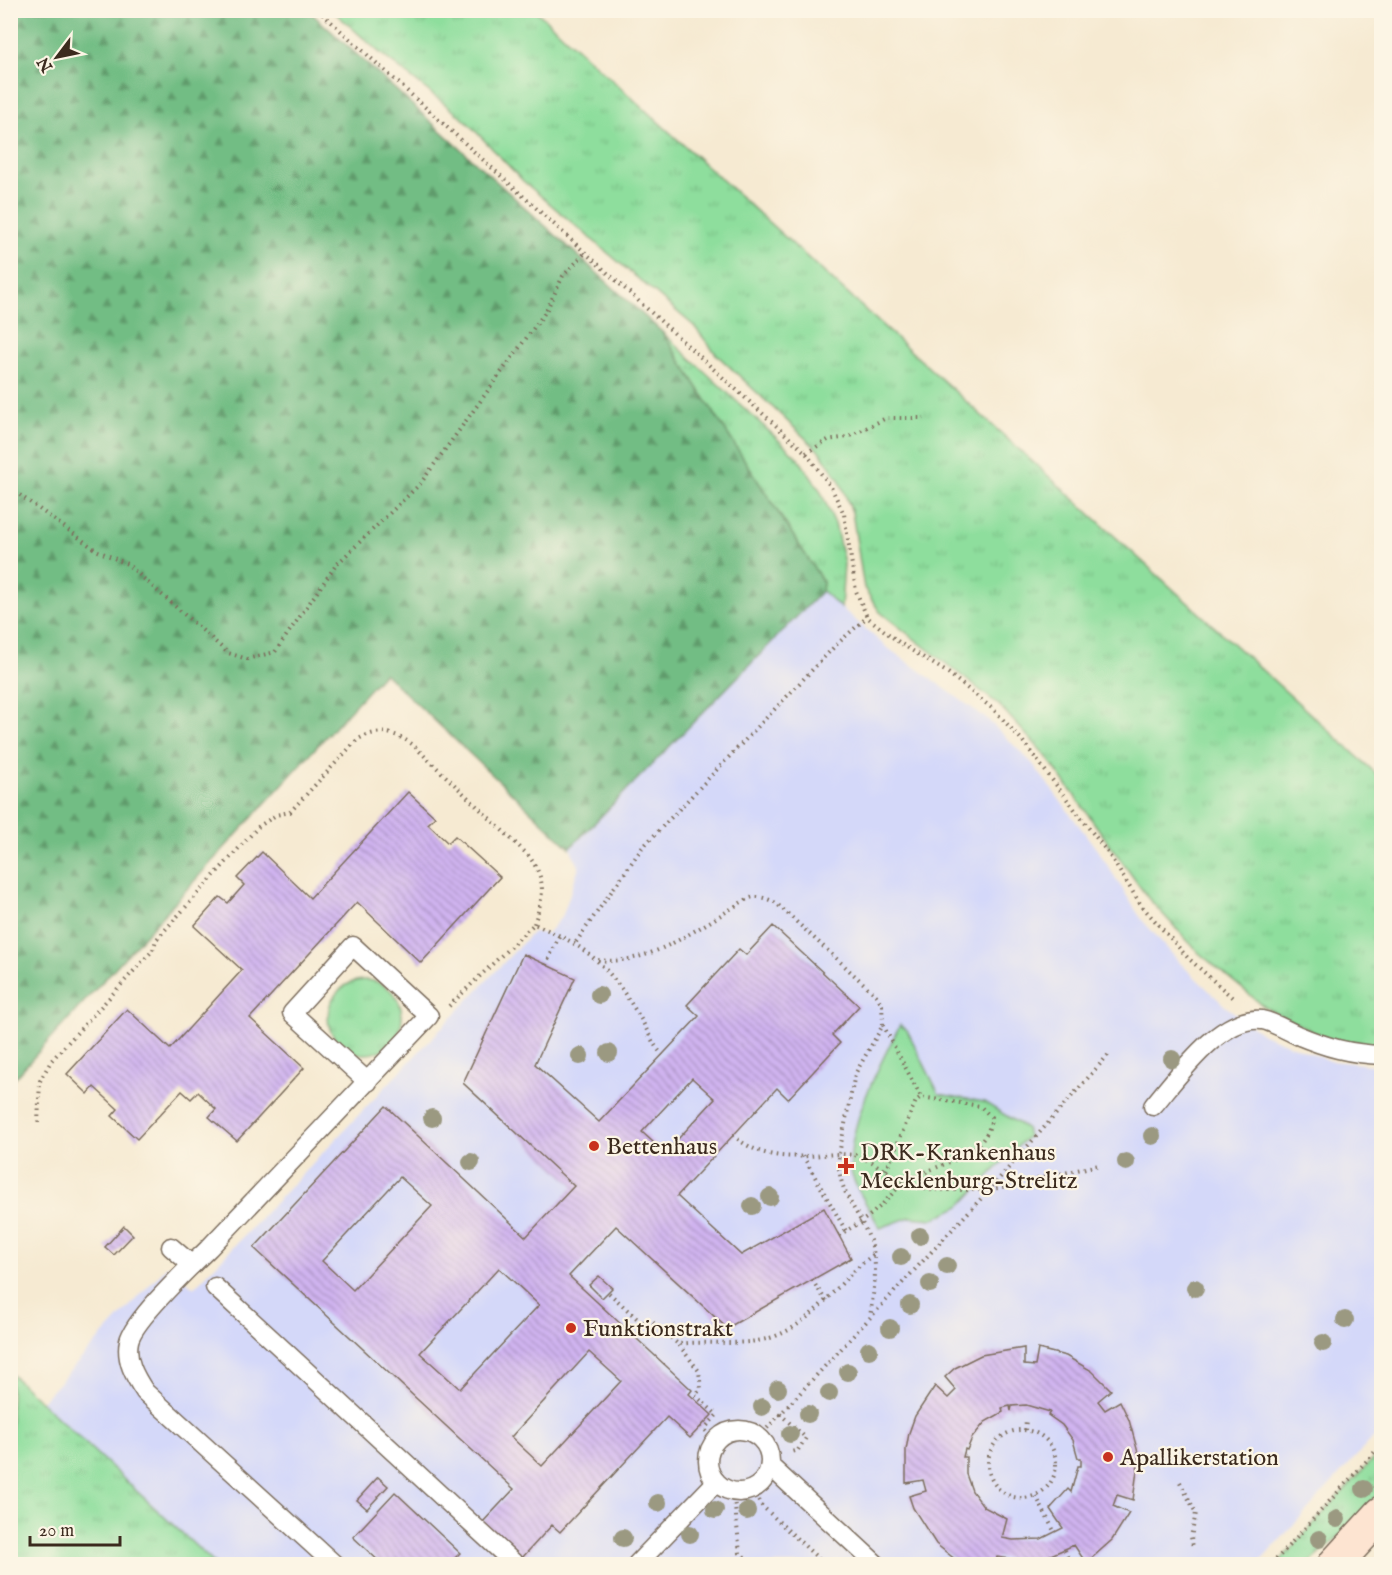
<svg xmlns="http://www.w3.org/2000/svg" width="1392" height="1575" viewBox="0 0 1392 1575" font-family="'IM FELL English',serif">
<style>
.built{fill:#d4d8f9}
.grass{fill:url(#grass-tufts);stroke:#64845e;stroke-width:1.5}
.forest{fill:url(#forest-firs);stroke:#567451;stroke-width:1.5}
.green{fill:#8ede9d;stroke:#64845e;stroke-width:1.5}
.building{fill:url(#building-back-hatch);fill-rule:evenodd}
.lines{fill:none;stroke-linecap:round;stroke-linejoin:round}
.service-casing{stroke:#7c6d5d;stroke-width:21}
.secondary-casing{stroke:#7c6d5d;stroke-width:36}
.path{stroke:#7c6d5d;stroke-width:4;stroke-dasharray:1.5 4.5;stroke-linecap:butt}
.service{stroke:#fff;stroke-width:18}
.secondary{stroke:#fde4d1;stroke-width:33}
.tree{fill:#9b9981}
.poi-dot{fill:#c8321e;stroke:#fcf5e5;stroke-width:2}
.labels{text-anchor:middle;stroke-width:4.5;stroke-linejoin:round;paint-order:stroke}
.poi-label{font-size:24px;fill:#3b2a1e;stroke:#fcf5e5;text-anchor:start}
</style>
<defs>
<pattern id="grass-tufts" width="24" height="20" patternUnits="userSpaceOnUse" patternTransform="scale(1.5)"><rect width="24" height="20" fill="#8ede9d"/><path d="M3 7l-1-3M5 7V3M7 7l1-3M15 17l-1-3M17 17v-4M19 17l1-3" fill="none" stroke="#7bbf87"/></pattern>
<pattern id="forest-firs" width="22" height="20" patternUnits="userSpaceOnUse" patternTransform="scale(1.5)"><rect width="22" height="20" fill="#72bd84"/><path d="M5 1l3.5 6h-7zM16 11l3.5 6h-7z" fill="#5f9a6b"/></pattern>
<pattern id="building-back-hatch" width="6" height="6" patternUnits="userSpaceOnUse" patternTransform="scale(1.5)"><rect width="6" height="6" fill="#d0b4f0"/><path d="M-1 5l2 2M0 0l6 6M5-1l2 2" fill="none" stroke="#aa93c2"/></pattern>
</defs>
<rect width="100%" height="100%" fill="#fcf5e5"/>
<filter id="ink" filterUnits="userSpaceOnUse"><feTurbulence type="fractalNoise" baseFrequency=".0167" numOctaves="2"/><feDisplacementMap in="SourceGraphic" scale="12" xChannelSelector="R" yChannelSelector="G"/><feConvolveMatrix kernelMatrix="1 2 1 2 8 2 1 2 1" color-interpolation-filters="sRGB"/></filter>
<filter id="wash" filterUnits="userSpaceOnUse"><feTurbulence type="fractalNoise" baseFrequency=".008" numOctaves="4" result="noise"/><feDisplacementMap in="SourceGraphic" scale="24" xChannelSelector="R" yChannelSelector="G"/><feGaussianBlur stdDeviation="1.35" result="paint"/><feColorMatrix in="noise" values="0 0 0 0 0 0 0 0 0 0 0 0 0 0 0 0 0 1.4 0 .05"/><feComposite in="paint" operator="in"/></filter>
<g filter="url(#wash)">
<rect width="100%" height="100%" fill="#f6ead2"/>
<polygon class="built" points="822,591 885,646 986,718 1032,763 1101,855 1142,920 1181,964 1225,1006 1263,1034 1330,1061 1381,1066 1381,1429 1258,1564 215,1564 41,1402 168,1265 194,1288 533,932 547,934 563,915 579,866 570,848"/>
<g class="grass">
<polygon points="333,11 536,11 1381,778 1381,1047 1335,1043 1266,1008 1199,953 1148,898 1046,756 999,705 880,612 864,588 852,512 839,479 820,452 716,354 694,326 523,181 465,120 380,53"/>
<polygon points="662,332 798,458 820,490 835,524 844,563 841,608 822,591 823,582"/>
<circle cx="365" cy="1017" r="37"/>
<polygon points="11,1374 215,1564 11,1564"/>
<polygon points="1381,1450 1381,1491 1351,1526 1309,1564 1277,1564"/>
</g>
<polygon class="forest" points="11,10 309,11 662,332 823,582 822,591 570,848 384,673 11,1082"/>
<path class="green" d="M900 1025 907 1030 939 1094 984 1102 1026 1128 1028 1136 960 1206 933 1219 910 1217 880 1228C873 1214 852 1184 851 1170 847 1125 880 1064 900 1025Z"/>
<g id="blocks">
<g class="building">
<polygon points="408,792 435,817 428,824 448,843 455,836 500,877 421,963 357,902 250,1018 304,1068 237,1141 209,1117 216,1109 198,1092 191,1099 182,1091 137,1139 112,1116 118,1109 94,1087 88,1094 67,1074 127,1009 170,1049 242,970 194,926 220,897 228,903 244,885 237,878 262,852 310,898"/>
<path d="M773 926 859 1006 832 1035 840 1043 788 1099 777 1088 677 1196 741 1255 824 1208 851 1258 727 1328 616 1226 569 1276 692 1390 689 1394 712 1415 690 1438 667 1417 560 1532 552 1525 521 1559 482 1523 514 1489 254 1248 386 1106 526 1237 574 1186 463 1083 523 954 575 978 535 1064 599 1122 699 1016 687 1005 739 949 746 955ZM692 1078 715 1099 665 1153 642 1132ZM400 1177 432 1206 353 1290 322 1261ZM499 1268 539 1305 460 1389 420 1353ZM589 1352 621 1381 542 1466 511 1437Z"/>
<polygon points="124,1226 133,1235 114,1255 105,1247"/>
<polygon points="599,1276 612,1288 602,1298 589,1285"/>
<path d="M1024 1348V1365L1035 1366 1038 1349 1066 1356 1092 1371 1111 1390 1098 1401 1105 1410 1120 1401 1129 1420 1139 1456 1133 1500 1117 1495 1113 1506 1129 1513 1112 1540 1086 1563 1074 1545 1044 1558 1019 1560 997 1557 995 1564H961L936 1544 913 1508 909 1496 926 1491 923 1480 906 1483V1450L909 1433 915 1416 935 1386 948 1398 956 1390 945 1377 955 1368 981 1355ZM1026 1405 1050 1412 1048 1415 1062 1425 1073 1440 1078 1458H1081V1466H1078L1071 1492 1068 1489 1050 1509 1063 1528 1041 1539 1013 1540 1002 1538 1007 1519 984 1507 972 1491 966 1474V1457H963L965 1449 967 1450 972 1438 985 1422 1003 1412 1002 1408 1010 1406 1011 1411 1012 1406Z"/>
<polygon points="378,1477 388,1486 367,1509 357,1500"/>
<polygon points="395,1492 460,1553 449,1564 382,1564 353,1537"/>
</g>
</g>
</g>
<g filter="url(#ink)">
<use href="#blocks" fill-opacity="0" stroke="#7c6d5d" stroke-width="1.5"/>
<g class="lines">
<defs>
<g id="service">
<path d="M1153 1106C1177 1078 1220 1015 1262 1020 1273 1022 1286 1030 1297 1035 1326 1047 1350 1054 1382 1055"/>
<polyline points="171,1247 192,1265"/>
<polyline points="215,1287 515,1564"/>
<circle cx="739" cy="1461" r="31"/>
<polyline points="770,1466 876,1564"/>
<path d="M334 1564 145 1392C135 1377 125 1360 129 1341 134 1319 191 1266 209 1248 282 1171 356 1094 429 1016L353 946 292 1013 368 1082"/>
<polyline points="637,1564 716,1482"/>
</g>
<polyline id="secondary" points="1335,1564 1382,1513"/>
</defs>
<use href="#service" class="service-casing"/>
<use href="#secondary" class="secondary-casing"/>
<g class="path">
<polyline points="318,10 806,453 831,487 844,514 856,591 867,617 900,643 948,673 993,709 1021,739 1108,853 1141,905 1188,958 1235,1000"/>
<polyline points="806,453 828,440 848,437 886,418 924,418"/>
<polyline points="10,488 96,550 127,564 228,653 247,659 275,652 336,565 420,484 546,311 563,276 585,253"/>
<polyline points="576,942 642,848 835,646 867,617"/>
<path d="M598 960C643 966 684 937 721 915 730 910 740 902 750 898 759 895 768 899 776 903L876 995 882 1005 883 1025 855 1074 839 1154 855 1155 872 1162 904 1183 928 1190H989L1099 1165"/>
<polyline points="546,965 560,934"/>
<path d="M449 1006 534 924C589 947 608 965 639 1016 647 1028 652 1045 663 1055"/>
<polyline points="883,1025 921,1097"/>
<path d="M38 1123 40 1081 51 1061 153 950 156 940 258 827 276 815 290 812 357 740C377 728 393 731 412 744L528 855C547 880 544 895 534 924"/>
<path d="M733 1135C766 1164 798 1156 839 1154 836 1193 859 1209 871 1243 879 1267 873 1293 870 1317"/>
<polyline points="803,1156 846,1231"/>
<path d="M839 1235C852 1227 866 1220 877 1209 886 1202 894 1190 904 1183 931 1165 990 1157 991 1117L980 1106 921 1097 916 1101 886 1170"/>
<polyline points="812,1280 826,1301"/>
<path d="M609 1293 643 1324 648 1318 678 1344C709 1340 739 1347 770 1338 815 1324 837 1281 873 1255"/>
<polyline points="679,1345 699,1371 701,1389 695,1395 717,1415 704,1429"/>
<polyline points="780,1414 806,1438 798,1450 791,1452"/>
<polyline points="701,1426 715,1440"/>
<circle cx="1022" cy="1464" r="34"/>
<polyline points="1025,1430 1026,1420"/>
<polyline points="759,1437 989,1190 1109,1054"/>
<polyline points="1180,1482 1196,1513 1191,1537 1193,1547"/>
<polyline points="753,1489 761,1505 824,1564"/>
<polyline points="1036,1496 1055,1533"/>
<polyline points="734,1498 740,1553 753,1564"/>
<polyline points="1065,1550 1071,1564"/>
<polyline points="1272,1564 1382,1444"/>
</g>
<use href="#service" class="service"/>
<use href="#secondary" class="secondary"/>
</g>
<g class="tree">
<circle cx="599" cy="995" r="9"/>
<circle cx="609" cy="1053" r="9"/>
<circle cx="580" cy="1056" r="9"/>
<circle cx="1172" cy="1059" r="9"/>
<circle cx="432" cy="1118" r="9"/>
<circle cx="1152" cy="1136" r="9"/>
<circle cx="471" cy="1162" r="9"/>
<circle cx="1126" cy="1162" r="9"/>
<circle cx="770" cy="1197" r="9"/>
<circle cx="752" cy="1206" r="9"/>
<circle cx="920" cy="1236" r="9"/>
<circle cx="901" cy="1257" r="9"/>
<circle cx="947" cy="1266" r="9"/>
<circle cx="930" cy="1284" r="9"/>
<circle cx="1195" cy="1288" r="9"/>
<circle cx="910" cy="1305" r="9"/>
<circle cx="1345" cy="1320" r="9"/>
<circle cx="890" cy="1328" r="9"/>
<circle cx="1323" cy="1343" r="9"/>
<circle cx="869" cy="1350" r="9"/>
<circle cx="848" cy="1372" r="9"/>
<circle cx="778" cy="1389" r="9"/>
<circle cx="829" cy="1393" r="9"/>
<circle cx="762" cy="1407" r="9"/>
<circle cx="808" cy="1414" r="9"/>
<circle cx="790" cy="1434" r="9"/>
<circle cx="1364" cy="1489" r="9"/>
<circle cx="658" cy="1503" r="9"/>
<circle cx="715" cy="1510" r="9"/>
<circle cx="747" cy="1511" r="9"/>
<circle cx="1337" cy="1519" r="9"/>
<circle cx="690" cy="1534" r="9"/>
<circle cx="623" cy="1538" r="9"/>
<circle cx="1319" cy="1539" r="9"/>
</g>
</g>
<g class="poi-dot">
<circle cx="594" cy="1146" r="6"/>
<path d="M843 1157h6v6h6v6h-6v6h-6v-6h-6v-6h6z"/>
<circle cx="571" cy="1328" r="6"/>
<circle cx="1108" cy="1457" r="6"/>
</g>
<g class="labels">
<g class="poi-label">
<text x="606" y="1154">Bettenhaus</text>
<text x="860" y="1160">DRK-Krankenhaus<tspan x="860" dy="28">Mecklenburg-Strelitz</tspan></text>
<text x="583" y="1336">Funktionstrakt</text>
<text x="1120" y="1465">Apallikerstation</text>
</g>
</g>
<rect width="1392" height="1575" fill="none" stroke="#fcf5e5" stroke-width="36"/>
<g transform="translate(57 57) rotate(238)" stroke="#fcf5e5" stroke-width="4.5" paint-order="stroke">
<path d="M0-4.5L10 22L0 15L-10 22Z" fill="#3b2a1e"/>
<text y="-9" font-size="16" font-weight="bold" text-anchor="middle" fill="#3b2a1e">N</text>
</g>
<path d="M30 1536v9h90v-9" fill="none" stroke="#3b2a1e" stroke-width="3"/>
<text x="39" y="1536" font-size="18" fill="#3b2a1e" stroke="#fcf5e5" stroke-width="4.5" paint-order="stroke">20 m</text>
</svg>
